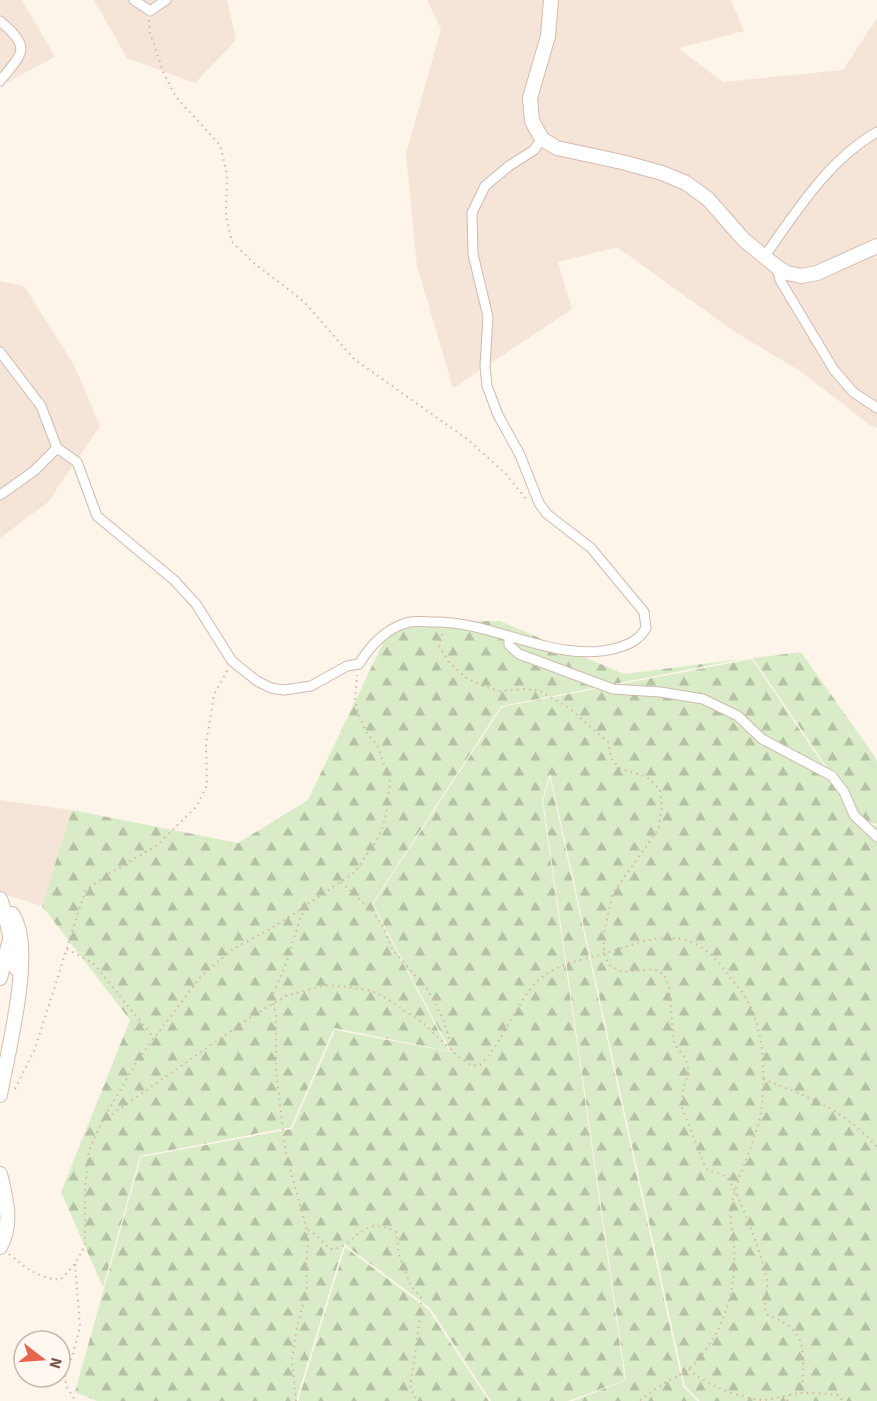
<svg xmlns="http://www.w3.org/2000/svg" width="877" height="1401" viewBox="0 0 877 1401" font-family="'Source Sans 3',sans-serif">
<style>
.residential{fill:#f5e5d8}
.forest{fill:url(#forest-firs)}
.lines{fill:none;stroke-linecap:round;stroke-linejoin:round}
.street-casing{stroke:#d0baae;stroke-width:11}
.secondary-casing{stroke:#d6bcae;stroke-width:16}
.path{stroke:#d9b3a3;stroke-width:2;stroke-dasharray:1.5 4.5;stroke-linecap:butt}
.street{stroke:#fff;stroke-width:9}
.secondary{stroke:#fff;stroke-width:14}
</style>
<defs>
<pattern id="forest-firs" width="22" height="20" patternUnits="userSpaceOnUse" patternTransform="scale(1.5)"><rect width="22" height="20" fill="#d9ecc7"/><path d="M5 1l3.5 6h-7zM16 11l3.5 6h-7z" fill="#b5c2a4"/></pattern>
</defs>
<rect width="100%" height="100%" fill="#fdf4ea"/>
<g class="residential">
<polygon points="0,0 22,0 55,57 0,86"/>
<polygon points="94,0 227,0 236,40 195,83 127,58"/>
<polygon points="427,0 731,0 744,31 678,48 723,82 843,70 877,18 877,428 870,425 800,371 735,332 617,247 558,262 572,309 453,388 417,266 406,154 441,29"/>
<polygon points="0,281 24,286 74,365 100,426 48,502 0,538"/>
<polygon points="0,800 72,810 42,906 0,893"/>
</g>
<g class="forest">
<polygon points="500,621 624,674 742,659 501,706 372,904 449,1051 334,1028 291,1127 140,1156 103,1287 61,1192 130,1020 42,906 72,810 238,843 308,800 393,622"/>
<polygon points="801,652 875,757 877,762 877,824 864,822 753,658"/>
<polygon points="752,659 863,824 877,826 877,1401 700,1401 685,1386 550,773 542,800 625,1380 568,1401 491,1401 430,1308 344,1244 296,1401 97,1401 75,1392 141,1157 292,1129 335,1030 451,1052 373,904 502,707"/>
<polygon points="550,778 683,1386 697,1401 573,1401 626,1380 543,800"/>
<polygon points="345,1247 428,1309 489,1401 298,1401"/>
</g>
<g class="lines">
<defs>
<g id="street">
<polyline points="134,0 150,11 166,0"/>
<path d="M0 21C33 49 22 53 0 81"/>
<path d="M764 257C796 212 828 160 877 132"/>
<polyline points="777,267 780,280 834,370 853,392 877,408"/>
<path d="M0 352 41 406 57 448 77 462 97 516 174 580 196 604 232 661 257 681 271 688 284 690 311 686 347 666 359 664C370 646 386 629 406 623 414 620 425 622 434 622 494 621 558 665 617 648 630 644 639 640 646 628L644 612 591 548 547 514 539 503 520 455 498 415 487 386 485 366 488 317 473 254 472 213 485 186 509 166 534 150 542 139"/>
<polyline points="0,495 34,471 57,448"/>
<polyline points="509,636 509,645 519,654 613,689 660,692 703,699 738,716 762,739 832,776 844,792 854,815 877,837"/>
</g>
<g id="secondary">
<polyline points="551,0 548,36 530,98 532,121 542,139 557,148 622,162 662,173 686,183 708,199 744,240 777,267 787,273 801,276 817,273 877,246"/>
<path d="M0 899C9 921 11 945 16 968"/>
<polyline points="0,978 9,943"/>
<path d="M0 1095C7 1054 36 947 12 914"/>
<path d="M0 1174C6 1199 13 1224 0 1247"/>
</g>
</defs>
<use href="#street" class="street-casing"/>
<use href="#secondary" class="secondary-casing"/>
<g class="path">
<polyline points="149,20 150,33 164,74 176,97 220,145 227,174 226,216 232,242 255,264 292,292 305,303 354,359 467,439 506,474 526,499"/>
<path d="M442 634 439 646 449 662 465 677 483 686 500 691 524 689 538 690 569 708 608 742 611 758 619 768 647 777 660 790 662 807 659 828 613 893 604 932V953L609 965 622 972 654 969 664 974 669 987 674 1044 686 1059 689 1072 683 1089 682 1108 706 1169C712 1172 722 1173 727 1178 738 1190 766 1265 767 1282 768 1293 763 1302 766 1314 811 1331 803 1352 802 1393"/>
<polyline points="341,882 374,913 384,928 392,949 428,990 442,1017 449,1037 449,1046"/>
<polyline points="67,949 93,963 154,1038"/>
<path d="M763 1079C811 1098 841 1108 877 1147"/>
<polyline points="15,1089 35,1049 85,891 105,876 156,846 197,806 207,785 206,744 214,695 228,669"/>
<path d="M102 1121 254 1015 286 996 326 985 355 988 372 991 384 997 423 1023 460 1058 472 1066 480 1065C505 1041 520 991 546 974 564 962 586 959 606 953 626 947 646 938 667 938 695 937 712 953 727 973 733 982 741 989 746 998 764 1029 765 1071 762 1105 758 1142 733 1179 731 1214 730 1224 733 1235 734 1245 736 1279 730 1308 714 1337 707 1348 699 1361 689 1369 683 1374 676 1377 669 1380 659 1387 649 1393 639 1401"/>
<path d="M308 1230 315 1234 330 1249C355 1250 359 1212 396 1232L399 1255 411 1286 421 1297V1312L410 1388 416 1398 415 1401"/>
<path d="M9 1254C27 1269 37 1277 60 1280L75 1264 85 1245V1188L89 1151 102 1121 139 1058 202 975 233 949 272 928 306 906"/>
<polyline points="75,1264 80,1327 72,1357 65,1372 66,1386 76,1401"/>
<path d="M689 1369C703 1384 742 1399 762 1400 774 1400 788 1394 800 1393 812 1392 825 1394 838 1395L843 1401"/>
<polyline points="296,1401 292,1361 297,1327 307,1289 306,1269 308,1244 307,1230 286,1154 276,1071 276,1015 272,996 287,961 300,919 308,904 355,872 375,843 382,829 386,814 390,781 377,745 366,732 359,715 355,701 357,675"/>
<polyline points="787,1401 790,1395"/>
</g>
<use href="#street" class="street"/>
<use href="#secondary" class="secondary"/>
</g>
<g transform="translate(42 1359) rotate(107)"><circle r="28" fill="#fff8f1" stroke="#c9b8af" stroke-width="1.5"/>
<path d="M0-4.5L10 22L0 15L-10 22Z" fill="#e8634e"/>
<text y="-9" font-size="16" font-weight="bold" text-anchor="middle" fill="#79584c">N</text>
</g>
</svg>
